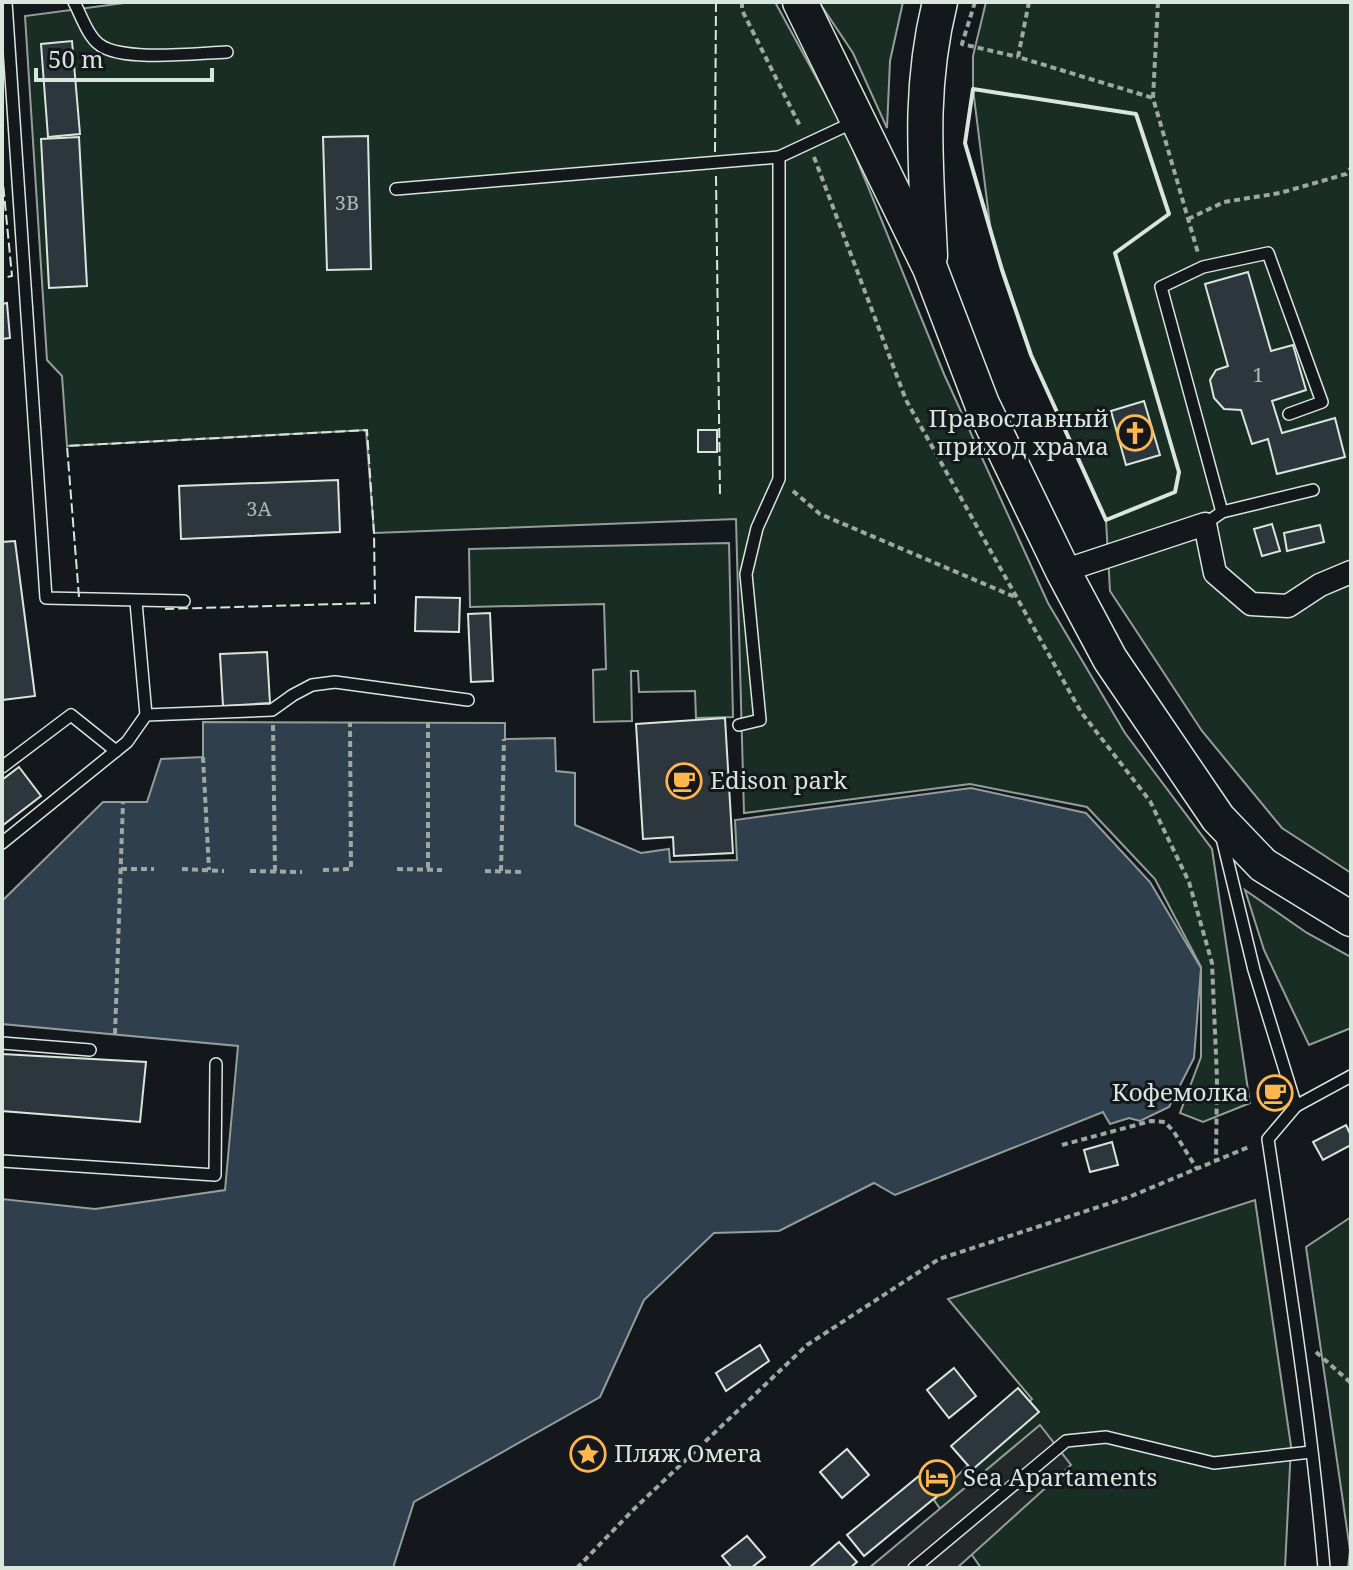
<svg xmlns="http://www.w3.org/2000/svg" width="1353" height="1570" viewBox="0 0 1353 1570" font-family="'Noto Serif',serif">
<style>
.green{fill:#1a2d24;stroke:#939e99;stroke-width:2}
.parking{fill:#24282b;stroke:#939e99;stroke-width:2}
.water{fill:#2f3f4d;stroke:#939e99;stroke-width:2}
.building{fill:#2c363c;stroke:#d8e6dc;stroke-width:2}
.lines{fill:none;stroke-linecap:round;stroke-linejoin:round}
.lane-casing{stroke:#d8e6dc;stroke-width:14}
.street-casing{stroke:#d8e6dc;stroke-width:25}
.primary-casing{stroke:#d8e6dc;stroke-width:37}
.path{stroke:#9da8a2;stroke-width:4;stroke-dasharray:6 4;stroke-linecap:butt}
.lane{stroke:#14181c;stroke-width:11}
.street{stroke:#14181c;stroke-width:22}
.primary{stroke:#14181c;stroke-width:34}
.fence{stroke:#d8e6dc;stroke-width:2;stroke-dasharray:10 4;stroke-linecap:butt}
.wall{stroke:#d8e6dc;stroke-width:4}
.labels{text-anchor:middle;stroke-width:6;stroke-linejoin:round;paint-order:stroke}
.number-label{font-size:20px;fill:#adbab4}
.poi-label{font-size:24px;fill:#d8e6dc;stroke:#14181c;text-anchor:start}
</style>
<rect width="100%" height="100%" fill="#14181c"/>
<g class="green">
<polygon points="132,2 775,2 845,130 944,374 1048,603 1125,733 1212,849 1250,1103 1203,1122 1180,1113 1201,1057 1201,967 1155,879 1087,807 970,784 744,813 736,519 374,533 366,430 67,446 62,376 47,360 25,16"/>
<polygon points="819,2 903,2 890,61 887,128 853,53"/>
<polygon points="986,2 1351,2 1351,873 1282,828 1202,731 1110,591 1106,520 1031,355 991,233 973,89 973,56"/>
<polygon points="729,543 733,717 696,718 695,691 639,692 638,671 631,671 632,721 594,722 593,670 606,669 604,604 470,607 469,549"/>
<polygon points="1245,890 1307,933 1351,957 1351,1028 1309,1045 1264,950"/>
<polygon points="1255,1200 1291,1446 1285,1568 981,1568 934,1500 1032,1399 948,1299"/>
<polygon points="1351,1217 1351,1568 1348,1568 1350,1550 1306,1247"/>
</g>
<polygon class="parking" points="1040,1425 1071,1465 957,1568 869,1568"/>
<polygon class="water" points="203,722 505,723 505,739 555,738 556,771 575,773 575,825 641,853 669,849 670,862 737,860 735,820 971,788 1086,813 1150,882 1201,968 1194,1058 1169,1107 1140,1121 1129,1118 1110,1124 1103,1112 895,1195 874,1183 779,1231 714,1233 644,1300 600,1397 414,1502 393,1568 2,1568 2,1199 95,1209 225,1190 238,1046 2,1024 2,901 103,802 147,802 161,759 203,757"/>
<g class="building">
<polygon points="72,41 80,134 48,137 41,44"/>
<polygon points="368,136 371,269 327,270 323,137"/>
<polygon points="79,137 87,286 49,288 41,139"/>
<polygon points="1248,272 1271,351 1293,345 1306,390 1272,401 1282,433 1335,418 1345,457 1277,474 1268,439 1252,444 1241,410 1224,409 1214,398 1210,380 1216,370 1228,366 1205,284"/>
<polygon points="7,303 10,338 2,339 2,304"/>
<polygon points="1144,401 1160,455 1126,465 1111,411"/>
<rect x="698" y="430" width="19" height="22"/>
<polygon points="338,480 340,532 181,539 179,486"/>
<polygon points="1272,524 1280,551 1262,556 1254,529"/>
<polygon points="1320,525 1324,542 1287,551 1284,533"/>
<polygon points="15,541 35,696 2,700 2,542"/>
<polygon points="416,597 460,598 459,632 415,631"/>
<polygon points="490,613 493,681 471,682 468,614"/>
<polygon points="267,652 270,703 223,706 220,654"/>
<polygon points="725,718 733,853 674,856 673,837 643,839 636,724"/>
<polygon points="19,767 41,796 2,826 2,780"/>
<polygon points="2,1054 146,1062 140,1122 2,1111"/>
<polygon points="1346,1125 1351,1136 1351,1145 1323,1160 1313,1142"/>
<polygon points="1112,1142 1118,1165 1090,1172 1084,1150"/>
<polygon points="760,1345 769,1361 726,1391 716,1373"/>
<polygon points="954,1368 976,1396 949,1418 927,1390"/>
<polygon points="1018,1388 1039,1412 972,1470 951,1446"/>
<polygon points="847,1449 869,1475 842,1498 820,1472"/>
<polygon points="936,1462 953,1483 864,1556 847,1535"/>
<polygon points="747,1536 765,1557 751,1568 732,1568 722,1556"/>
<polygon points="839,1542 857,1562 850,1568 809,1568"/>
</g>
<g class="lines">
<defs>
<g id="lane">
<polyline points="6,2 46,598 184,601"/>
<path d="M74 2C81 15 88 37 100 45 123 62 198 53 227 52"/>
<polyline points="396,189 779,157"/>
<polyline points="1222,512 1161,287 1203,267 1268,253 1322,402 1289,414"/>
<polyline points="1205,524 1222,512 1313,490"/>
<polyline points="146,715 272,710 293,695 312,685 335,682 468,700"/>
<polyline points="739,725 760,720 746,574 757,528 779,479 779,157 854,122"/>
<polyline points="2,767 71,715 116,751"/>
<path d="M1222 838 1254 970 1296 1106 1268 1139C1289 1281 1312 1424 1324 1568"/>
<polyline points="2,843 127,742 146,715 136,602"/>
<polyline points="2,1043 90,1050"/>
<polyline points="1296,1106 1351,1076"/>
<polyline points="2,1161 215,1175 216,1064"/>
<polyline points="914,1568 1066,1441 1106,1437 1214,1463 1311,1452"/>
</g>
<polyline id="street" points="1063,571 1205,524 1215,573 1251,604 1288,606 1320,585 1351,572"/>
<g id="primary">
<polyline points="800,2 930,268 982,404 1063,571 1110,659 1218,818 1263,865 1351,919"/>
<path d="M930 256C926 166 918 91 940 2"/>
</g>
</defs>
<use href="#lane" class="lane-casing"/>
<use href="#street" class="street-casing"/>
<use href="#primary" class="primary-casing"/>
<g class="path">
<polyline points="742,2 742,10 801,128"/>
<polyline points="975,2 962,44 1018,57"/>
<polyline points="1029,2 1018,57 1153,98"/>
<polyline points="1158,2 1153,98 1198,253"/>
<polyline points="814,157 906,400 1081,712 1150,801 1189,882 1212,963 1217,1078 1216,1161"/>
<polyline points="1188,219 1224,202 1280,193 1346,174 1351,168"/>
<polyline points="793,491 820,514 1015,597"/>
<polyline points="428,722 428,870"/>
<polyline points="273,725 275,871"/>
<polyline points="203,757 209,870"/>
<polyline points="121,869 154,869"/>
<polyline points="182,869 224,871"/>
<polyline points="397,869 442,870"/>
<polyline points="323,870 351,869 350,722"/>
<polyline points="250,871 302,872"/>
<polyline points="485,871 524,872"/>
<polyline points="501,871 504,739"/>
<polyline points="115,1034 123,802"/>
<polyline points="1062,1145 1151,1121 1165,1122 1174,1132 1197,1169"/>
<polyline points="1316,1352 1351,1383"/>
<polyline points="577,1568 633,1510 807,1345 939,1259 1129,1197 1251,1146"/>
</g>
<use href="#lane" class="lane"/>
<use href="#street" class="street"/>
<use href="#primary" class="primary"/>
<g class="fence">
<polyline points="715,152 716,2"/>
<polyline points="2,173 12,276 2,278"/>
<polyline points="716,176 720,494"/>
<polyline points="79,597 67,446 367,430 374,533 375,603 165,609"/>
</g>
<polygon class="wall" points="973,89 1136,114 1169,214 1115,253 1179,472 1175,492 1106,520 1031,355 1002,270 965,143"/>
</g>
<defs>
<symbol id="church-ring" viewBox="-11 -11 22 22"><circle r="9.5" fill="#14181c" stroke="#ffb74d" stroke-width="1.5"/><path d="M-1.2-6h2.4v3.5h3.3v2.4h-3.3V6h-2.4V-.1h-3.3v-2.4h3.3Z" fill="#ffb74d"/></symbol>
<symbol id="cafe-ring" viewBox="-11 -11 22 22"><circle r="9.5" fill="#14181c" stroke="#ffb74d" stroke-width="1.5"/><path d="M-5.5-4.5H6V0H3Q3 3.5 0 3.5H-2.5Q-5.5 3.5-5.5 0ZM3-3.2v2h1.7v-2ZM-6 4.5H4V6H-6Z" fill="#ffb74d"/></symbol>
<symbol id="sight-ring" viewBox="-11 -11 22 22"><circle r="9.5" fill="#14181c" stroke="#ffb74d" stroke-width="1.5"/><path d="M0-6L1.8-2.2L6-1.7L2.9 1.2L3.7 5.4L0 3.3L-3.7 5.4L-2.9 1.2L-6-1.7L-1.8-2.2Z" fill="#ffb74d"/></symbol>
<symbol id="hotel-ring" viewBox="-11 -11 22 22"><circle r="9.5" fill="#14181c" stroke="#ffb74d" stroke-width="1.5"/><path d="M-6-4.5h1.5V1H6V5H4.5V3h-9V5H-6ZM-4 0a1.8 1.8 0 1 1 3.6 0ZM.5 0V-2.5h3Q6-2.5 6 0Z" fill="#ffb74d"/></symbol>
</defs>
<g fill-rule="evenodd">
<use href="#church-ring" x="1115" y="413" width="40" height="40"/>
<use href="#cafe-ring" x="664" y="761" width="40" height="40"/>
<use href="#cafe-ring" x="1255" y="1073" width="40" height="40"/>
<use href="#sight-ring" x="568" y="1434" width="40" height="40"/>
<use href="#hotel-ring" x="917" y="1458" width="40" height="40"/>
</g>
<g class="labels">
<g class="number-label">
<text x="347" y="210">3В</text>
<text x="1258" y="382">1</text>
<text x="259" y="516">3А</text>
</g>
<g class="poi-label">
<text x="1109" y="427" text-anchor="end">Православный<tspan x="1109" dy="28">приход храма</tspan></text>
<text x="710" y="789">Edison park</text>
<text x="1249" y="1101" text-anchor="end">Кофемолка</text>
<text x="614" y="1462">Пляж Омега</text>
<text x="963" y="1486">Sea Apartaments</text>
</g>
</g>
<rect width="1353" height="1570" fill="none" stroke="#d8e6dc" stroke-width="8"/>
<path d="M36 68v12h176v-12" fill="none" stroke="#d8e6dc" stroke-width="4"/>
<text x="48" y="68" font-size="24" fill="#d8e6dc" stroke="#14181c" stroke-width="6" paint-order="stroke">50 m</text>
</svg>
